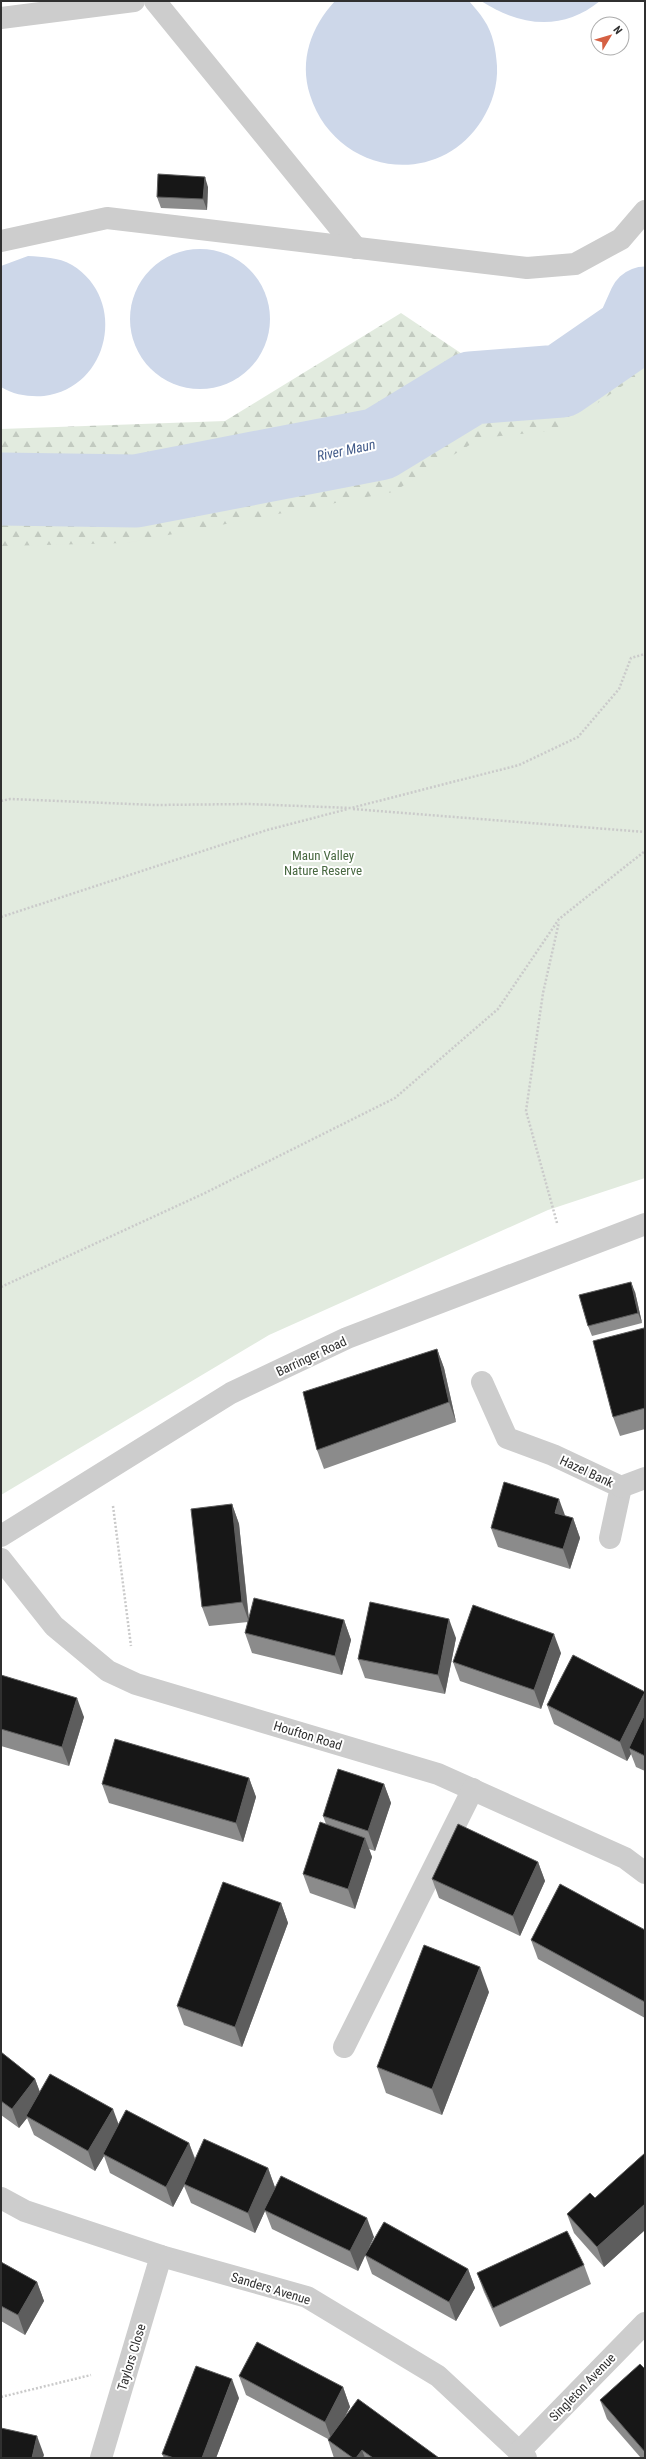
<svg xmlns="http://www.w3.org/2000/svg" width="646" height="2459" viewBox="0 0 646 2459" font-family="'Roboto Condensed',sans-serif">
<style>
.forest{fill:url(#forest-firs)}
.park{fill:#e2ebdf}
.water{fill:#cdd7e9}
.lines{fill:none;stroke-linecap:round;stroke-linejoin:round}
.river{stroke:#cdd7e9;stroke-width:73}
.path{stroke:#cacaca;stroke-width:2.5;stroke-dasharray:2 2;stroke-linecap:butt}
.minor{stroke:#cdcdcd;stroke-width:22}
.wall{fill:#8b8b8b}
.shaded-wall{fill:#5d5d5d}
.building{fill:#171717;stroke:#5d5d5d}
.labels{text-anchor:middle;stroke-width:4;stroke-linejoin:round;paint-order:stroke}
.park-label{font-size:13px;fill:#486841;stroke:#fff}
.street-label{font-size:13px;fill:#303030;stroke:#fff}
.water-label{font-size:14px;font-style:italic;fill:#455d8b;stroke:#fff}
</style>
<defs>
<pattern id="forest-firs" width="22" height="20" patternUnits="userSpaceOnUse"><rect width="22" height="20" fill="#e2ebdf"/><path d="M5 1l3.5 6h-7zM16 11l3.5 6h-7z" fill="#c2cac0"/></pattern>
</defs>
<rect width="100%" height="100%" fill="#fff"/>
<polygon class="forest" points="645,274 645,645 1,775 1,429 225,421 401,313 525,396"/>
<polygon class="park" points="645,370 645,1178 548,1210 269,1335 1,1495 1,546 126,543 393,492 481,438 559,430"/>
<g class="water">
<path d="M335 1H469C474 7 480 13 484 20 493 33 496 50 497 66 498 85 492 104 482 120 437 191 335 174 310 95 299 60 311 27 335 1Z"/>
<path d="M481 1H600C562 32 520 26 481 1Z"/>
<circle cx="200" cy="319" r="70"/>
<path d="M28 256C43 257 58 257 72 265 128 299 110 388 44 396 29 397 14 395 1 387V266Z"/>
</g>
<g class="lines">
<polyline class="river" points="1,489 136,491 379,444 471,388 561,381 632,332 645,303"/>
<g class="path">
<polyline points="1,801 10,799 155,805 249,804 351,808 519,765 578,737 619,689 631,658 645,654"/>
<polyline points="353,809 645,832"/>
<polyline points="1,917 267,830 348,809"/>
<polyline points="557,1223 526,1111 543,993 559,922"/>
<polyline points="1,1287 205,1193 395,1098 498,1009 559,919 645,851"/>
<polyline points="113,1506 131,1646"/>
<polyline points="1,2397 91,2375"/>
</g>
<g class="minor">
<polyline points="155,1 356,248"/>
<polyline points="1,18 134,1"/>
<polyline points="1,241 107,218 527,268 575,264 621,239 645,211"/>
<polyline points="482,1382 507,1438 553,1455 621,1487 610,1538"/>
<polyline points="621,1487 645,1478"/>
<polyline points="1,1536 231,1393 347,1338 645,1224"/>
<polyline points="1,1559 54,1626 108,1671 136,1684 438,1774 625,1858 645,1873"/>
<polyline points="344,2047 473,1789"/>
<polyline points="1,2198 25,2211 161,2256 307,2297 438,2376 526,2458"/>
<polyline points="519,2452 645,2323"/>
<polyline points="101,2458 161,2256"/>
</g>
</g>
<g class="wall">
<polygon points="208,187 207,210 161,208 157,197"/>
<polygon points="635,1292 642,1323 592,1336 588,1326"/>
<polygon points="644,1328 645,1332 645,1429 620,1436 613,1417"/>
<polygon points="437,1349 444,1368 456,1422 324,1469 317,1450"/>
<polygon points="232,1504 239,1524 249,1618 344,1620 351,1640 342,1675 252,1653 245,1633 248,1622 209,1626 202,1607"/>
<polygon points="565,1516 573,1518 580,1538 570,1569 498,1547 491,1528"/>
<polygon points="456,1638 445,1694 365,1678 358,1659"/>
<polygon points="561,1653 541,1709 460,1681 453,1662"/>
<polygon points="1,1675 84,1717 69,1766 1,1746"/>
<polygon points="645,1692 645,1771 636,1767 631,1754 627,1761 554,1724 547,1705"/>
<polygon points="249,1778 256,1797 243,1842 109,1803 102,1784"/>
<polygon points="384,1784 391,1803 375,1851 369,1849 372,1857 355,1909 310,1893 303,1874 326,1824 323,1816"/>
<polygon points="538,1862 545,1881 520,1936 439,1898 432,1879"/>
<polygon points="281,1903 288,1923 242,2047 184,2025 177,2006"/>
<polygon points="645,1930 645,2018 538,1959 531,1940"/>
<polygon points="489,1992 442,2115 386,2093 377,2067"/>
<polygon points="1,2052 35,2079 40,2092 118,2125 189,2143 195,2158 268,2168 275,2187 374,2237 366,2253 468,2269 475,2288 456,2321 372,2274 365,2255 358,2271 272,2229 265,2211 255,2233 191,2203 184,2186 173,2207 110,2173 104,2156 95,2171 34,2135 27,2118 19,2128 1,2115"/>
<polygon points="645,2153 645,2230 604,2267 574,2233 567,2214 595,2198"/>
<polygon points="1,2262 37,2282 44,2301 25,2335 1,2321"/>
<polygon points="584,2265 591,2284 500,2327 484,2292 477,2273"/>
<polygon points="645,2369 645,2458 641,2458 607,2419 600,2400"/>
<polygon points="239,2376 343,2387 350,2407 344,2418 439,2458 334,2458 328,2440 328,2439 246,2395"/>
<polygon points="239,2398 216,2458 164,2458 162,2454"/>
</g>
<g class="shaded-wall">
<polygon points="205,177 208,187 207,210 203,199"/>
<polygon points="631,1282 635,1292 642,1323 638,1313"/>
<polygon points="437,1349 444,1368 456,1422 449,1402"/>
<polygon points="559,1499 566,1518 555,1513"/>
<polygon points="232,1504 239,1524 249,1622 242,1602"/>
<polygon points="573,1518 580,1538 570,1569 563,1549"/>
<polygon points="449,1619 456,1638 445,1694 438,1675"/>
<polygon points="344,1620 351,1640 342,1675 335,1656"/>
<polygon points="554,1634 561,1653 541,1709 534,1690"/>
<polygon points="645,1693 645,1726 629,1748 631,1754 627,1761 620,1742"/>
<polygon points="77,1698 84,1717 69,1766 62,1747"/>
<polygon points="249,1778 256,1797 243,1842 236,1823"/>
<polygon points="384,1784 391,1803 375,1851 368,1831"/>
<polygon points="365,1838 372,1857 355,1909 348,1889"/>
<polygon points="538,1862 545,1881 520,1936 513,1916"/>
<polygon points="281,1903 288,1923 242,2047 235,2027"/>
<polygon points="480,1967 489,1992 442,2115 432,2089"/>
<polygon points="35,2079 42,2098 26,2116 27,2118 19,2128 12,2109"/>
<polygon points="113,2109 120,2128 103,2154 104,2156 95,2171 88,2151"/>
<polygon points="189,2143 196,2163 184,2184 184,2186 173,2207 166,2187"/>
<polygon points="268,2168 275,2188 264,2210 265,2211 255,2233 248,2213"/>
<polygon points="645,2204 645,2230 604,2267 597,2247"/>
<polygon points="367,2218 374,2237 358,2271 350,2251"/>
<polygon points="468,2269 475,2288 456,2321 449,2302"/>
<polygon points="37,2282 44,2301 25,2335 18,2315"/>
<polygon points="232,2379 239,2398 216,2458 202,2458"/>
<polygon points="343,2387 350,2407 332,2441 325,2422"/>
<polygon points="37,2436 44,2455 43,2458 32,2458"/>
<polygon points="362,2450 365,2458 356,2458"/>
</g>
<g class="building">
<polygon points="158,174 205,177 203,199 157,197"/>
<polygon points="631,1282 638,1313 588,1326 579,1295"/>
<polygon points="644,1328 645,1333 645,1408 613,1417 593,1341"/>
<polygon points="437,1349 449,1402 317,1450 303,1392"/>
<polygon points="504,1482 559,1499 555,1513 573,1518 563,1549 491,1528"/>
<polygon points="232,1504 242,1602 202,1607 191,1509"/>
<polygon points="254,1598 344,1620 335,1656 245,1633"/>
<polygon points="370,1602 449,1619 438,1675 358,1659"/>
<polygon points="473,1605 554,1634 534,1690 453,1662"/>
<polygon points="573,1655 645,1692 620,1742 547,1705"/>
<polygon points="1,1675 77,1698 62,1747 1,1729"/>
<polygon points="645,1714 645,1756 629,1748"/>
<polygon points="115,1739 249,1778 236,1823 102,1784"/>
<polygon points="338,1769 384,1784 368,1831 323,1816"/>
<polygon points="320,1822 365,1838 348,1889 303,1874"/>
<polygon points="458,1824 538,1862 513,1916 432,1879"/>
<polygon points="223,1882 281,1903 235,2027 177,2006"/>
<polygon points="560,1884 645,1930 645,2002 531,1940"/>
<polygon points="424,1945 480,1967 432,2089 377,2067"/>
<polygon points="1,2052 35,2079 12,2109 1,2101"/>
<polygon points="50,2074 113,2109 88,2151 26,2116"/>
<polygon points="126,2110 189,2143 166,2187 103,2154"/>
<polygon points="204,2139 268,2168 248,2213 184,2184"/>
<polygon points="645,2153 645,2204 597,2247 567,2214 590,2193 595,2198"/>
<polygon points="281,2176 367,2218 350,2251 264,2210"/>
<polygon points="384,2222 468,2269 449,2302 365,2255"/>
<polygon points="567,2231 584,2265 493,2308 477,2273"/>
<polygon points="1,2262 37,2282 18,2315 1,2306"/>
<polygon points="257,2342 343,2387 325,2422 239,2376"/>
<polygon points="640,2364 645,2369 645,2452 600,2400"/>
<polygon points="196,2366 232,2379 202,2458 174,2458 162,2454"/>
<polygon points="358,2399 439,2458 373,2458 362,2450 356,2458 353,2458 328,2440"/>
<polygon points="1,2428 37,2436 32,2458 1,2458"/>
</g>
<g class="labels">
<g class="park-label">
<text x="323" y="860">Maun Valley<tspan x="323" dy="15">Nature Reserve</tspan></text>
</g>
<g class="street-label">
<text transform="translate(311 1356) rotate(-25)" y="5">Barringer Road</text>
<text transform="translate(587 1471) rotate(25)" y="5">Hazel Bank</text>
<text transform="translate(308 1735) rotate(17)" y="5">Houfton Road</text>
<text transform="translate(271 2288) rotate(17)" y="5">Sanders Avenue</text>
<text transform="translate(131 2357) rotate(-73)" y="5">Taylors Close</text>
<text transform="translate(582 2387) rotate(-46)" y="5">Singleton Avenue</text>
</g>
<g class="water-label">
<text transform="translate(346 450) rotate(-12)" y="5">River Maun</text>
</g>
</g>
<rect width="646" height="2459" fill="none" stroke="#303030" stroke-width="4"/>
<g transform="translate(610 36) rotate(52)"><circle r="19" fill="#ffffff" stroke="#acacac"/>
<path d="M0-3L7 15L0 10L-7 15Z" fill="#d56043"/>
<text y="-6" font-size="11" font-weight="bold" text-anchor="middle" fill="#303030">N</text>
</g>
</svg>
